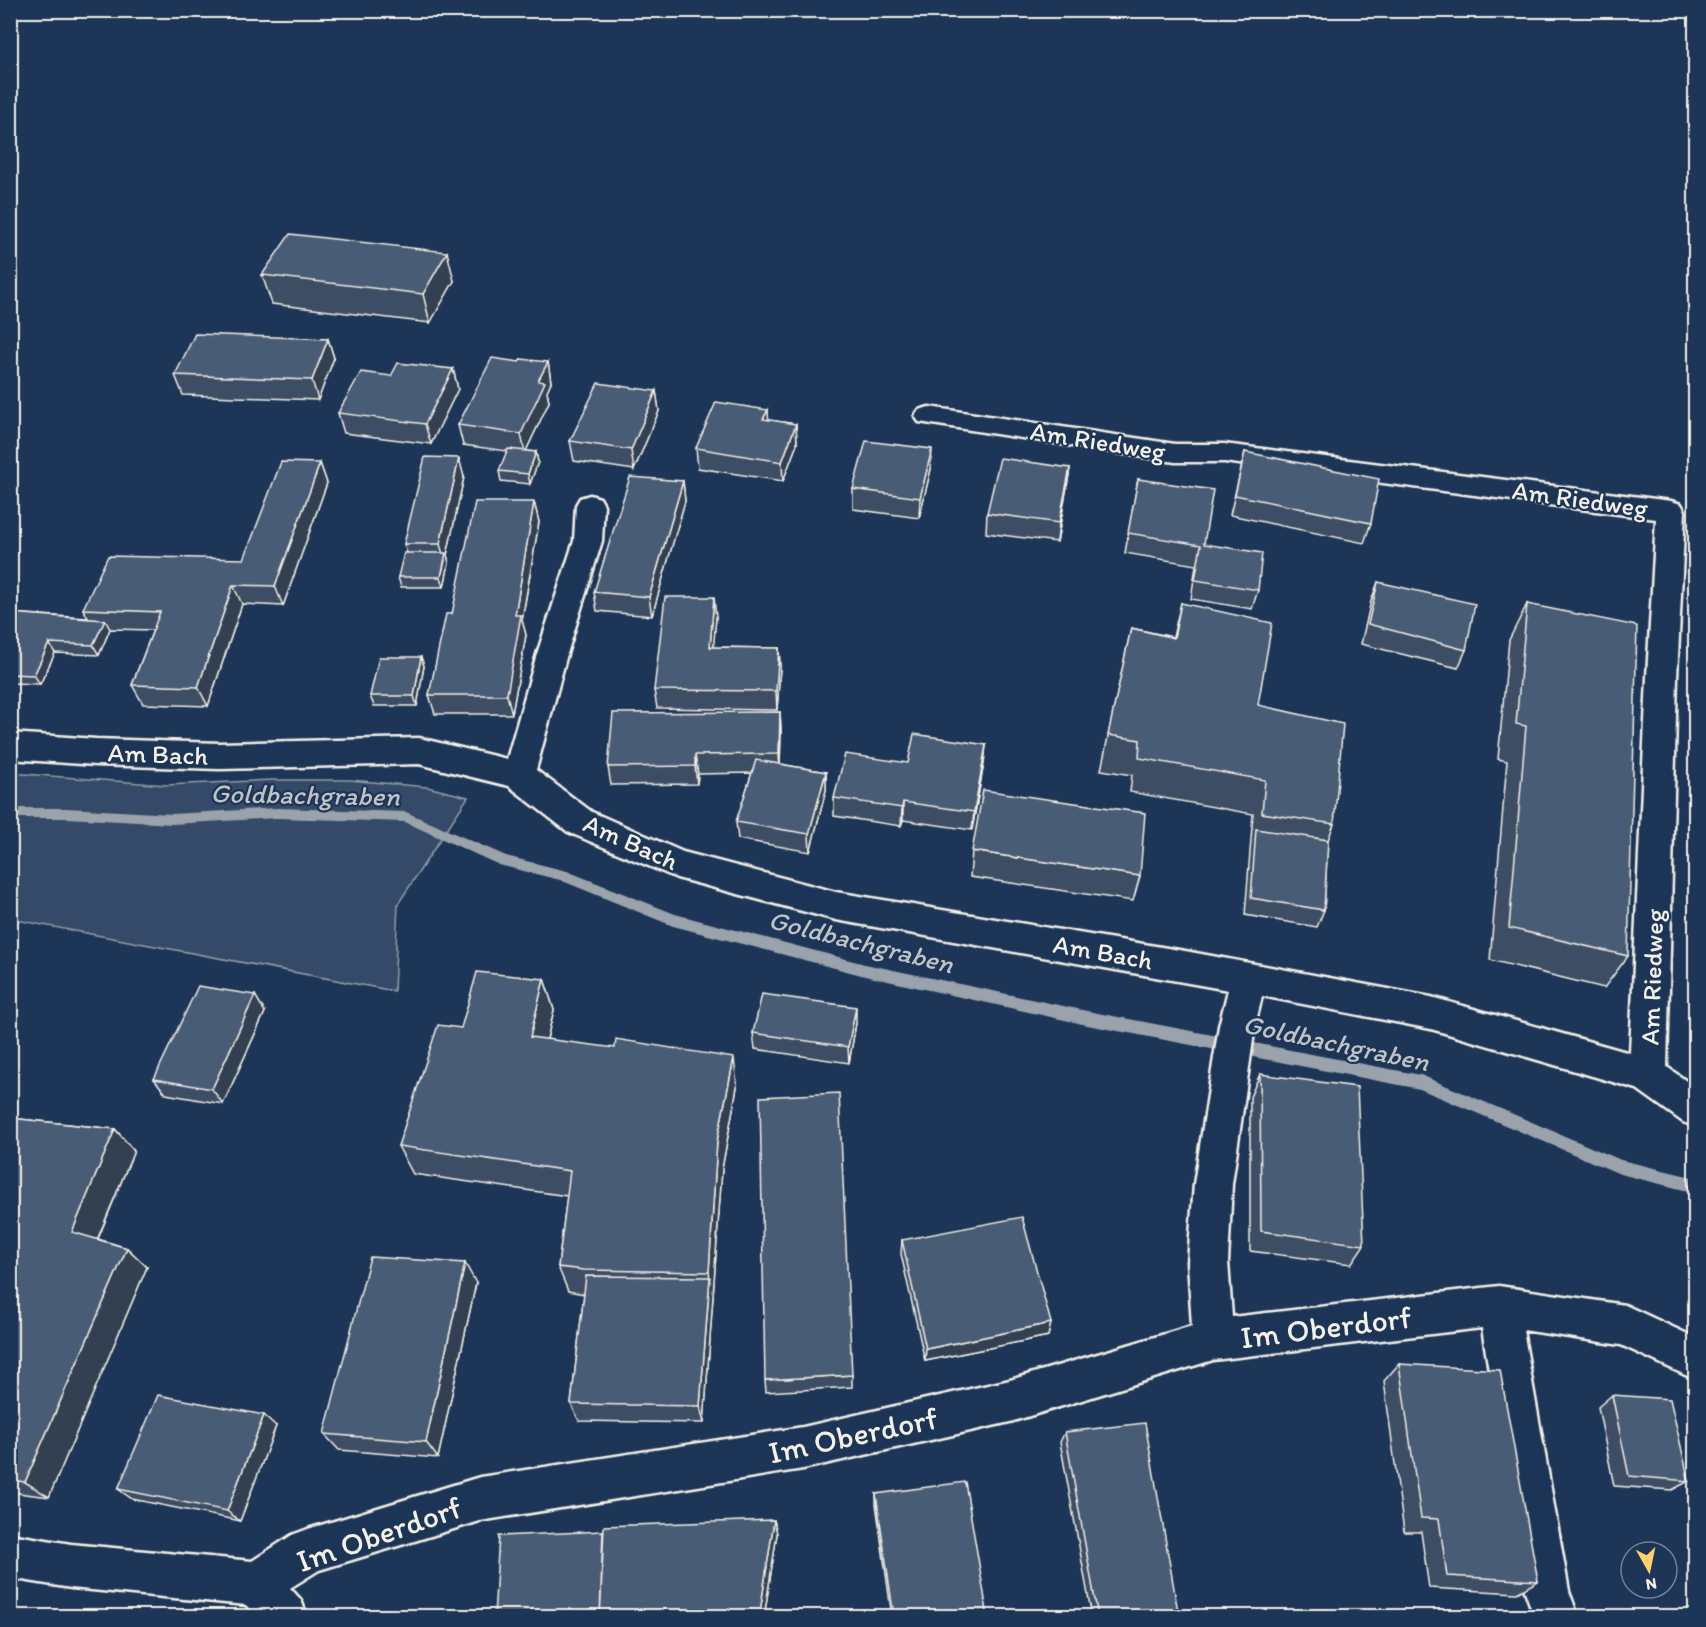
<svg xmlns="http://www.w3.org/2000/svg" width="1706" height="1627" viewBox="0 0 1706 1627" font-family="Itim,sans-serif">
<style>
.green{fill:#354a67;stroke:#949ea8;stroke-width:1.5}
.lines{fill:none;stroke-linecap:round;stroke-linejoin:round}
.stream{fill:#9aa2ab;fill-rule:evenodd}
.minor-casing{stroke:#f4f1e8;stroke-width:5}
.minor{fill:#1d3557;fill-rule:evenodd}
.wall{fill:#3e4e64;stroke:#f4f1e8;stroke-width:1.5}
.shaded-wall{fill:#324051;stroke:#f4f1e8;stroke-width:1.5}
.building{fill:#485b74;stroke:#f4f1e8;stroke-width:1.5}
.labels{text-anchor:middle;stroke-width:4.5;stroke-linejoin:round;paint-order:stroke}
.street-label{font-size:26px;fill:#f4f1e8;stroke:#1d3557}
.water-label{font-size:27px;font-style:italic;fill:#c0c3c4;stroke:#1d3557}
.near-street-label{font-size:32px;fill:#f4f1e8;stroke:#1d3557}
</style>
<rect width="100%" height="100%" fill="#1d3557"/>
<filter id="ink" filterUnits="userSpaceOnUse"><feTurbulence type="fractalNoise" baseFrequency=".0167" numOctaves="2"/><feDisplacementMap in="SourceGraphic" scale="12" xChannelSelector="R" yChannelSelector="G"/><feConvolveMatrix kernelMatrix="1 2 1 2 8 2 1 2 1" color-interpolation-filters="sRGB"/></filter>
<g filter="url(#ink)">
<polygon class="green" points="11,773 166,785 271,780 350,780 427,787 468,797 398,904 394,991 11,919"/>
<g class="lines">
<polygon class="stream" points="10,808 67,808 172,814 277,808 406,812 506,856 567,871 675,914 865,964 1087,1011 1421,1075 1621,1160 1696,1178 1696,1193 1620,1174 1420,1089 1087,1025 865,976 673,926 560,880 499,865 405,822 277,818 172,824 67,818 10,818"/>
<defs>
<polygon id="minor" points="929,407 1175,444 1224,444 1671,501 1681,504 1685,511 1677,677 1667,1067 1696,1088 1696,1127 1683,1122 1637,1089 1431,1029 1262,996 1255,1026 1232,1184 1228,1262 1232,1317 1499,1286 1625,1305 1696,1338 1696,1380 1621,1345 1523,1330 1569,1591 1578,1616 1534,1616 1525,1591 1482,1328 1213,1360 1010,1422 803,1469 480,1521 319,1570 290,1588 301,1600 307,1616 256,1616 246,1605 71,1588 10,1578 10,1534 71,1544 252,1561 292,1535 308,1529 480,1477 803,1427 1010,1380 1192,1326 1188,1262 1194,1184 1219,1026 1228,990 836,920 677,878 568,832 509,786 419,764 219,769 96,765 10,759 10,733 96,739 219,743 419,738 507,759 537,654 574,541 576,505 580,498 590,495 600,498 604,505 602,541 567,654 536,770 592,812 683,852 836,892 1185,951 1431,997 1630,1053 1647,677 1656,519 1224,462 1175,462 919,422 915,416 919,410"/>
</defs>
<use href="#minor" class="minor-casing"/>
<use href="#minor" class="minor"/>
</g>
<g class="wall">
<polygon points="262,275 454,281 430,323 272,304"/>
<polygon points="328,339 334,358 318,400 183,395 175,375"/>
<polygon points="519,362 548,362 551,382 547,391 549,402 526,451 536,452 538,462 530,484 501,481 499,471 507,451 463,445 458,425"/>
<polygon points="453,369 458,389 431,444 344,433 338,413 391,376"/>
<polygon points="656,391 659,411 634,470 574,461 570,441"/>
<polygon points="768,410 768,420 796,424 797,444 783,481 698,468 696,448"/>
<polygon points="1245,452 1371,523 1364,543 1230,515"/>
<polygon points="320,463 327,483 283,606 242,604 208,706 143,704 132,685 153,630 110,629 99,655 55,653 40,684 10,683 10,613 88,618 83,609 244,559"/>
<polygon points="1070,468 1057,542 986,533 987,513"/>
<polygon points="931,469 919,518 853,509 853,489"/>
<polygon points="464,477 447,555 449,563 444,587 401,587 398,577 407,553 404,544"/>
<polygon points="1138,479 1204,544 1258,590 1252,609 1191,599 1196,565 1125,553"/>
<polygon points="683,481 685,501 652,616 597,611 594,592"/>
<polygon points="534,502 539,522 522,621 526,635 512,714 435,714 429,695 452,614"/>
<polygon points="1378,582 1466,650 1458,668 1361,644 1371,601"/>
<polygon points="1181,603 1258,705 1334,824 1328,840 1324,910 1317,927 1245,915 1253,814 1130,792 1132,775 1101,770 1131,628 1173,637"/>
<polygon points="1527,604 1628,956 1604,988 1490,960 1507,761 1498,759 1509,640"/>
<polygon points="716,617 713,647 779,648 780,667 777,710 657,708 654,690"/>
<polygon points="421,657 424,666 417,706 374,706 370,696"/>
<polygon points="780,712 781,730 780,764 826,772 826,790 810,852 738,839 736,822 752,773 698,774 697,784 611,785 608,767"/>
<polygon points="986,745 984,763 972,830 903,820 901,826 834,816 834,798 908,763"/>
<polygon points="972,851 1140,876 1133,901 970,877"/>
<polygon points="544,979 554,1010 547,1039 737,1087 722,1169 704,1423 579,1421 571,1404 584,1294 568,1291 558,1267 567,1196 413,1174 398,1146 461,1028"/>
<polygon points="265,1012 223,1104 166,1094 154,1079"/>
<polygon points="856,1023 849,1063 755,1049 753,1033"/>
<polygon points="1260,1074 1364,1245 1351,1264 1250,1251 1250,1097"/>
<polygon points="10,1118 115,1129 134,1151 98,1239 127,1248 147,1267 49,1497 10,1492"/>
<polygon points="902,1240 1051,1323 1048,1336 925,1361 901,1254"/>
<polygon points="476,1283 438,1458 339,1450 324,1434"/>
<polygon points="1399,1364 1538,1581 1517,1593 1429,1588 1421,1532 1404,1532 1384,1381"/>
<polygon points="852,1375 852,1387 766,1392 765,1380"/>
<polygon points="1612,1395 1689,1481 1672,1490 1614,1486 1598,1407"/>
<polygon points="276,1426 240,1521 132,1499 118,1489"/>
<polygon points="1065,1432 1179,1617 1092,1617 1060,1442"/>
<polygon points="876,1494 988,1617 892,1617 876,1504"/>
<polygon points="774,1520 777,1534 764,1617 494,1617 603,1531"/>
</g>
<g class="shaded-wall">
<polygon points="447,252 454,281 430,323 423,294"/>
<polygon points="328,339 334,358 318,400 312,380"/>
<polygon points="548,362 551,382 547,391 549,402 525,453 521,434 538,381"/>
<polygon points="453,369 458,389 431,444 425,424"/>
<polygon points="656,391 659,411 634,470 631,450"/>
<polygon points="768,410 769,429 763,419"/>
<polygon points="796,424 797,444 783,481 782,462"/>
<polygon points="932,449 931,469 919,518 920,498"/>
<polygon points="536,452 538,462 530,484 528,474"/>
<polygon points="459,458 464,477 447,555 449,563 444,587 441,577 445,561 440,544"/>
<polygon points="320,463 327,483 283,606 275,586"/>
<polygon points="1070,468 1067,487 1057,542 1059,523"/>
<polygon points="683,481 685,501 652,616 649,597"/>
<polygon points="534,502 539,522 522,620 526,635 512,714 507,695 515,615"/>
<polygon points="233,585 242,604 208,706 198,687"/>
<polygon points="714,597 716,617 712,666 710,647"/>
<polygon points="105,620 110,629 99,655 93,645"/>
<polygon points="49,643 55,653 40,684 34,675"/>
<polygon points="779,648 780,667 777,710 776,691"/>
<polygon points="421,657 424,666 417,706 414,696"/>
<polygon points="780,712 781,730 780,772 779,754"/>
<polygon points="986,745 984,763 972,830 974,812"/>
<polygon points="695,755 698,774 697,784 695,766"/>
<polygon points="826,772 826,790 810,852 809,834"/>
<polygon points="903,802 903,820 901,826 902,808"/>
<polygon points="544,979 554,1010 540,1067 530,1037"/>
<polygon points="255,995 265,1012 223,1104 212,1089"/>
<polygon points="856,1007 856,1023 849,1063 848,1047"/>
<polygon points="734,1058 737,1087 722,1169 704,1423 700,1406 710,1278 709,1272 717,1141"/>
<polygon points="115,1129 134,1151 92,1252 72,1232"/>
<polygon points="127,1248 147,1267 49,1497 25,1482"/>
<polygon points="465,1263 476,1283 438,1458 426,1442"/>
<polygon points="1051,1323 1048,1336 925,1361 926,1349"/>
<polygon points="264,1415 276,1426 240,1521 227,1511"/>
<polygon points="774,1520 777,1534 764,1617 761,1617 760,1612"/>
</g>
<g class="building">
<polygon points="290,234 447,252 423,294 262,275"/>
<polygon points="195,334 328,339 312,380 175,375"/>
<polygon points="492,358 519,362 521,359 548,362 538,381 545,382 521,434 458,425"/>
<polygon points="398,363 453,369 425,424 338,413 361,372 391,376"/>
<polygon points="598,383 656,391 631,450 570,441"/>
<polygon points="716,402 768,410 763,419 796,424 782,462 696,448"/>
<polygon points="866,441 932,449 920,498 853,489"/>
<polygon points="508,449 536,452 528,474 499,471"/>
<polygon points="1245,452 1379,479 1371,523 1235,495"/>
<polygon points="425,457 459,458 440,544 404,544"/>
<polygon points="1000,458 1070,468 1059,523 987,513"/>
<polygon points="281,462 320,463 275,586 233,585 198,687 132,685 160,612 83,609 108,556 244,559"/>
<polygon points="630,477 683,481 649,597 594,592"/>
<polygon points="1138,479 1213,490 1204,544 1262,553 1258,590 1195,580 1201,545 1128,533"/>
<polygon points="475,502 534,502 515,615 521,615 507,695 429,695 446,614 452,614"/>
<polygon points="404,553 446,553 441,577 398,577"/>
<polygon points="1378,582 1475,604 1466,650 1368,624"/>
<polygon points="665,597 714,597 710,647 779,648 776,691 654,690"/>
<polygon points="1181,603 1272,623 1258,705 1343,724 1334,824 1262,813 1265,780 1139,758 1140,740 1108,735 1131,628 1174,638"/>
<polygon points="1527,604 1637,626 1628,956 1509,928 1526,726 1516,724"/>
<polygon points="10,613 105,620 93,645 49,643 34,675 10,674"/>
<polygon points="379,657 421,657 414,696 370,696"/>
<polygon points="780,712 779,754 695,755 695,766 608,767 613,713"/>
<polygon points="914,734 986,745 974,812 903,802 902,808 834,798 845,754 908,763"/>
<polygon points="756,760 826,772 809,834 736,822"/>
<polygon points="983,790 1145,813 1140,876 972,851"/>
<polygon points="1256,829 1328,840 1324,910 1251,898"/>
<polygon points="477,972 544,979 530,1037 615,1048 616,1039 734,1058 717,1141 709,1272 584,1270 558,1267 570,1171 398,1146 438,1025 461,1028"/>
<polygon points="198,986 255,995 212,1089 154,1079"/>
<polygon points="762,994 856,1007 848,1047 753,1033"/>
<polygon points="1260,1074 1357,1087 1364,1245 1261,1231"/>
<polygon points="839,1093 852,1375 765,1380 760,1097"/>
<polygon points="10,1118 115,1129 72,1232 127,1248 25,1482 10,1480"/>
<polygon points="1022,1217 1051,1323 926,1349 902,1240"/>
<polygon points="370,1257 465,1263 426,1442 324,1434"/>
<polygon points="586,1276 710,1277 700,1406 571,1404"/>
<polygon points="1399,1364 1500,1370 1538,1581 1447,1576 1439,1519 1421,1518"/>
<polygon points="158,1395 264,1415 227,1511 118,1489"/>
<polygon points="1612,1395 1670,1399 1689,1481 1629,1476"/>
<polygon points="1145,1423 1179,1617 1098,1617 1065,1432"/>
<polygon points="965,1482 988,1617 894,1617 876,1494"/>
<polygon points="774,1520 760,1612 733,1614 733,1617 600,1617 604,1526"/>
<polygon points="603,1531 600,1617 494,1617 499,1536"/>
<polygon points="817,1614 817,1617 802,1617"/>
</g>
</g>
<g class="labels">
<g class="street-label">
<text transform="translate(1098 441) rotate(9)" y="9">Am Riedweg</text>
<text transform="translate(1580 499) rotate(8)" y="9">Am Riedweg</text>
<text transform="translate(158 754) rotate(2)" y="9">Am Bach</text>
<text transform="translate(631 842) rotate(24)" y="9">Am Bach</text>
<text transform="translate(1103 952) rotate(10)" y="9">Am Bach</text>
<text transform="translate(1652 977) rotate(-88)" y="9">Am Riedweg</text>
</g>
<g class="water-label">
<text transform="translate(305 795) rotate(1)" y="9">Goldbachgraben</text>
<text transform="translate(861 942) rotate(14)" y="9">Goldbachgraben</text>
<text transform="translate(1336 1043) rotate(12)" y="9">Goldbachgraben</text>
</g>
<g class="near-street-label">
<text transform="translate(1326 1327) rotate(-7)" y="11">Im Oberdorf</text>
<text transform="translate(853 1435) rotate(-12)" y="11">Im Oberdorf</text>
<text transform="translate(379 1534) rotate(-19)" y="11">Im Oberdorf</text>
</g>
</g>
<rect width="1706" height="1627" fill="none" stroke="#1d3557" stroke-width="36"/>
<rect x="18" y="18" width="1670" height="1591" fill="none" stroke="#f4f1e8" stroke-width="2" filter="url(#ink)"/>
<g transform="translate(1649 1570) rotate(171)"><circle r="28" fill="#1d3557" stroke="#738091" stroke-width="1.5"/>
<path d="M0-4.5L10 22L0 15L-10 22Z" fill="#ffd166"/>
<text y="-9" font-size="16" font-weight="bold" text-anchor="middle" fill="#f4f1e8">N</text>
</g>
</svg>
